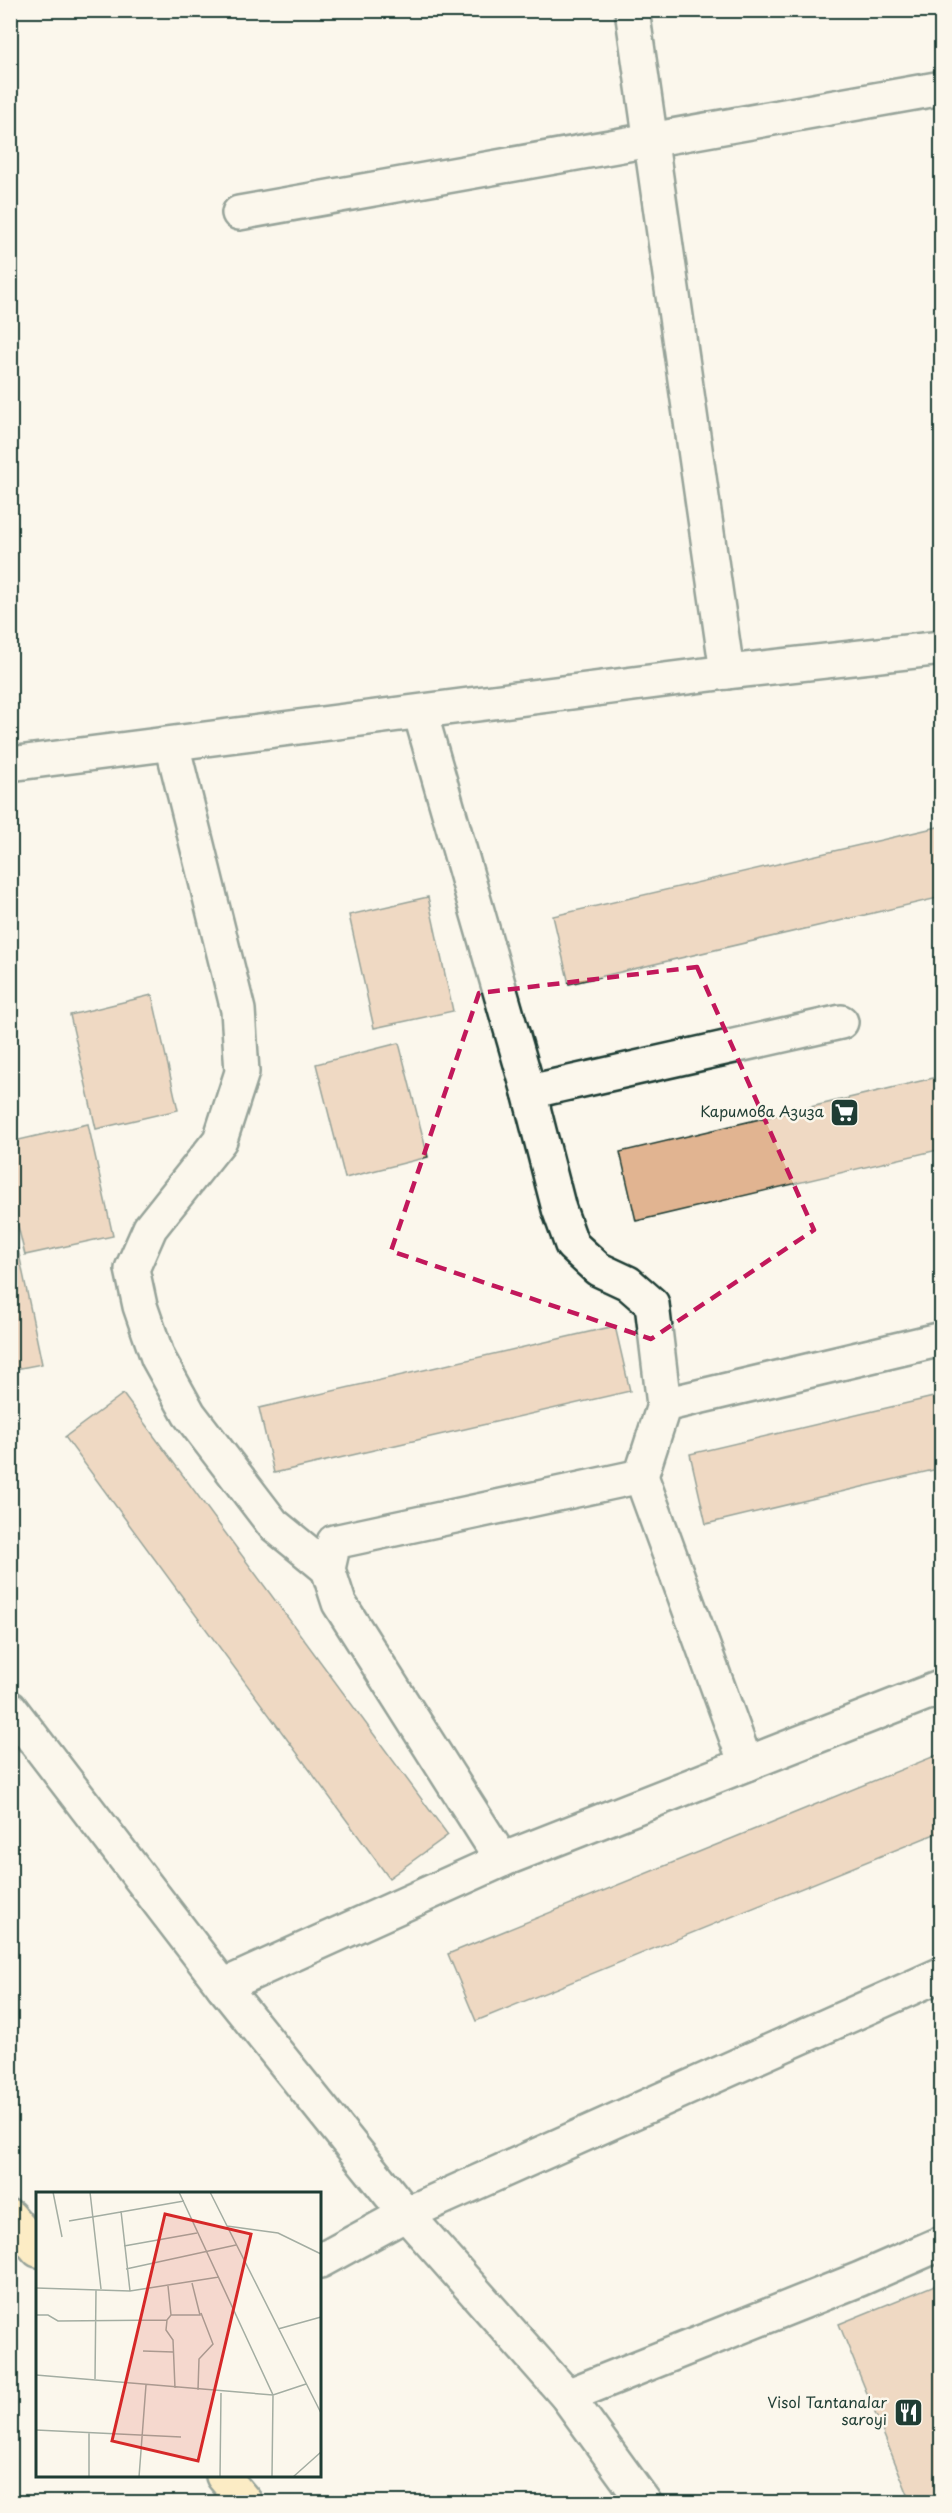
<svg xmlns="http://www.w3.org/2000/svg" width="952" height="2513" viewBox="0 0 952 2513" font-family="'Playpen Sans',sans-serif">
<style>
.building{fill:#e1b491;stroke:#1f3d34;stroke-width:1.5}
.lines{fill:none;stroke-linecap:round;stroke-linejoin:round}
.minor-casing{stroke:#1f3d34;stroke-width:38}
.major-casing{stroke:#1f3d34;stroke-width:38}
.minor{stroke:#fbf7ec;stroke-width:33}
.major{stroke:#fcde96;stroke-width:33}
.marked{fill:none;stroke:#c2185b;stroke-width:4.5;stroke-dasharray:12 8;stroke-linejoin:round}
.labels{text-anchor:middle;stroke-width:5;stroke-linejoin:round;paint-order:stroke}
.poi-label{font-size:15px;fill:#1f3d34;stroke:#fbf7ec;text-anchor:end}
.inset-road{fill:none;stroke:#a3ada2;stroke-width:1.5}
.view{fill:#d62828;fill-opacity:0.15;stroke:#d62828;stroke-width:3}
.inset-edge{fill:none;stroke:#1f3d34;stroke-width:3}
</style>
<rect width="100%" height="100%" fill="#fbf7ec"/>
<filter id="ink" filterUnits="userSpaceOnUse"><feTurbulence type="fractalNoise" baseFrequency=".0167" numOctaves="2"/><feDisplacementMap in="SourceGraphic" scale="12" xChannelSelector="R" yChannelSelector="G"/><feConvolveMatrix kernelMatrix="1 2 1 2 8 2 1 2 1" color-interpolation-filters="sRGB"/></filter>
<g filter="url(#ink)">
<g class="building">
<polygon points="942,826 942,897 569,984 553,916"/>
<polygon points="428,897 453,1011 374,1028 349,915"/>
<polygon points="152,995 178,1110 96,1129 70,1015"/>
<polygon points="399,1043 428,1157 345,1178 316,1064"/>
<polygon points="942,1076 942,1149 636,1221 620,1152"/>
<polygon points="88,1124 113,1236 25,1255 10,1193 10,1142"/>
<polygon points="18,1249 42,1364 10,1370 10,1251"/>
<polygon points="615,1326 630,1391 274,1473 259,1408"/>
<polygon points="123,1394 448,1835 389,1878 65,1437"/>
<polygon points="942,1395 942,1468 706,1524 690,1454"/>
<polygon points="942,1753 942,1831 476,2021 448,1954"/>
<polygon points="942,2282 942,2501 911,2502 839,2324"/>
</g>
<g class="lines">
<defs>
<g id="minor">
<polyline points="632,10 727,672"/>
<polyline points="239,213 942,88"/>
<polyline points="420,712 529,1092 559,1209 572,1245 598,1269 628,1283 652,1304 664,1405"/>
<polyline points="172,744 238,1010 242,1072 220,1140 150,1228 132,1269 140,1306 158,1358 189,1414 273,1524 328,1569"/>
<polyline points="10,764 727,672 942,648"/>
<polyline points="529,1092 841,1022"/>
<polyline points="641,1476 746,1764"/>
<polyline points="10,1708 223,1986 406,2214 567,2396 644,2502"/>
<polyline points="502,1860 339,1603 328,1569 334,1542 641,1476 664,1405 942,1339"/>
<polyline points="223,1986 502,1860 942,1687"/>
<polyline points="320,2261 406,2214 942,1974"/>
<polyline points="567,2396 860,2279 942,2243"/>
</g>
<g id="major">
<polyline points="10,2217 38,2250"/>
<polyline points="223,2476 245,2502"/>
</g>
</defs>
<use href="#minor" class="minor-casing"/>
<use href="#major" class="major-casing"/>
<use href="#minor" class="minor"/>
<use href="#major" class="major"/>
</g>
</g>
<path d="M0 0H952V2513H0ZM697 967 814 1230 651 1339 391 1251 479 993Z" fill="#fbf7ec" fill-opacity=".55" fill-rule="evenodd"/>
<path class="marked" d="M697 967 814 1230 651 1339 391 1251 479 993Z"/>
<defs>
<symbol id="supermarket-square" viewBox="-11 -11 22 22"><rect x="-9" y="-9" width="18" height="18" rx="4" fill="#1f3d34" stroke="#fbf7ec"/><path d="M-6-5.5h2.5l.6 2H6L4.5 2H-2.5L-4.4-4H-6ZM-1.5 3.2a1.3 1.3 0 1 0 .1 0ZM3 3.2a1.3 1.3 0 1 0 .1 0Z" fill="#fff"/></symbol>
<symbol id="restaurant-square" viewBox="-11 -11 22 22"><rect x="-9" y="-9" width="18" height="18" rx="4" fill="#1f3d34" stroke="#fbf7ec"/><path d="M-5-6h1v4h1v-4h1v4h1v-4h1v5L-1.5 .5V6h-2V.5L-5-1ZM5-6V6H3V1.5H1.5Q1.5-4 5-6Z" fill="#fff"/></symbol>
</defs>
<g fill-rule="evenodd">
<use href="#supermarket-square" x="828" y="1096" width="33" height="33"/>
<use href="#restaurant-square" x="892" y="2396" width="33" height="33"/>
</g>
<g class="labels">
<g class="poi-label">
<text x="824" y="1117">Каримова Азиза</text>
<text x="887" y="2408">Visol Tantanalar<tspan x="887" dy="17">saroyi</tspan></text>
</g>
</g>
<g transform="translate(36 2192)">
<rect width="285" height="285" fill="#fbf7ec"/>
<path class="inset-road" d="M17 0 26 45M54 0 65 97M143 0 237 203 236 285M174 0 285 221M85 19 94 99M33 29 148 9M191 34 242 41 285 62M88 54 161 41M90 77 200 53M132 94 135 123M0 96 94 99 183 85M0 123H12L22 129 131 128 135 123H164L156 91M131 128 130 138 137 148 139 196M242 137 285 125M107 159 137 160M0 183 237 203 270 192M59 187 60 98M162 198 163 167 177 152 165 121M0 238 145 245M53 241V285M103 285 110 193M184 285 185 201M257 285 285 260"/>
<path class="view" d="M129 22 215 42 162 269 76 249Z"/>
<rect width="285" height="285" class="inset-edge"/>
</g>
<rect width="952" height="2513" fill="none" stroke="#fbf7ec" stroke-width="36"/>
<rect x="18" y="18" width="916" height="2477" fill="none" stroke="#1f3d34" stroke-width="2" filter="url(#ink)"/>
</svg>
